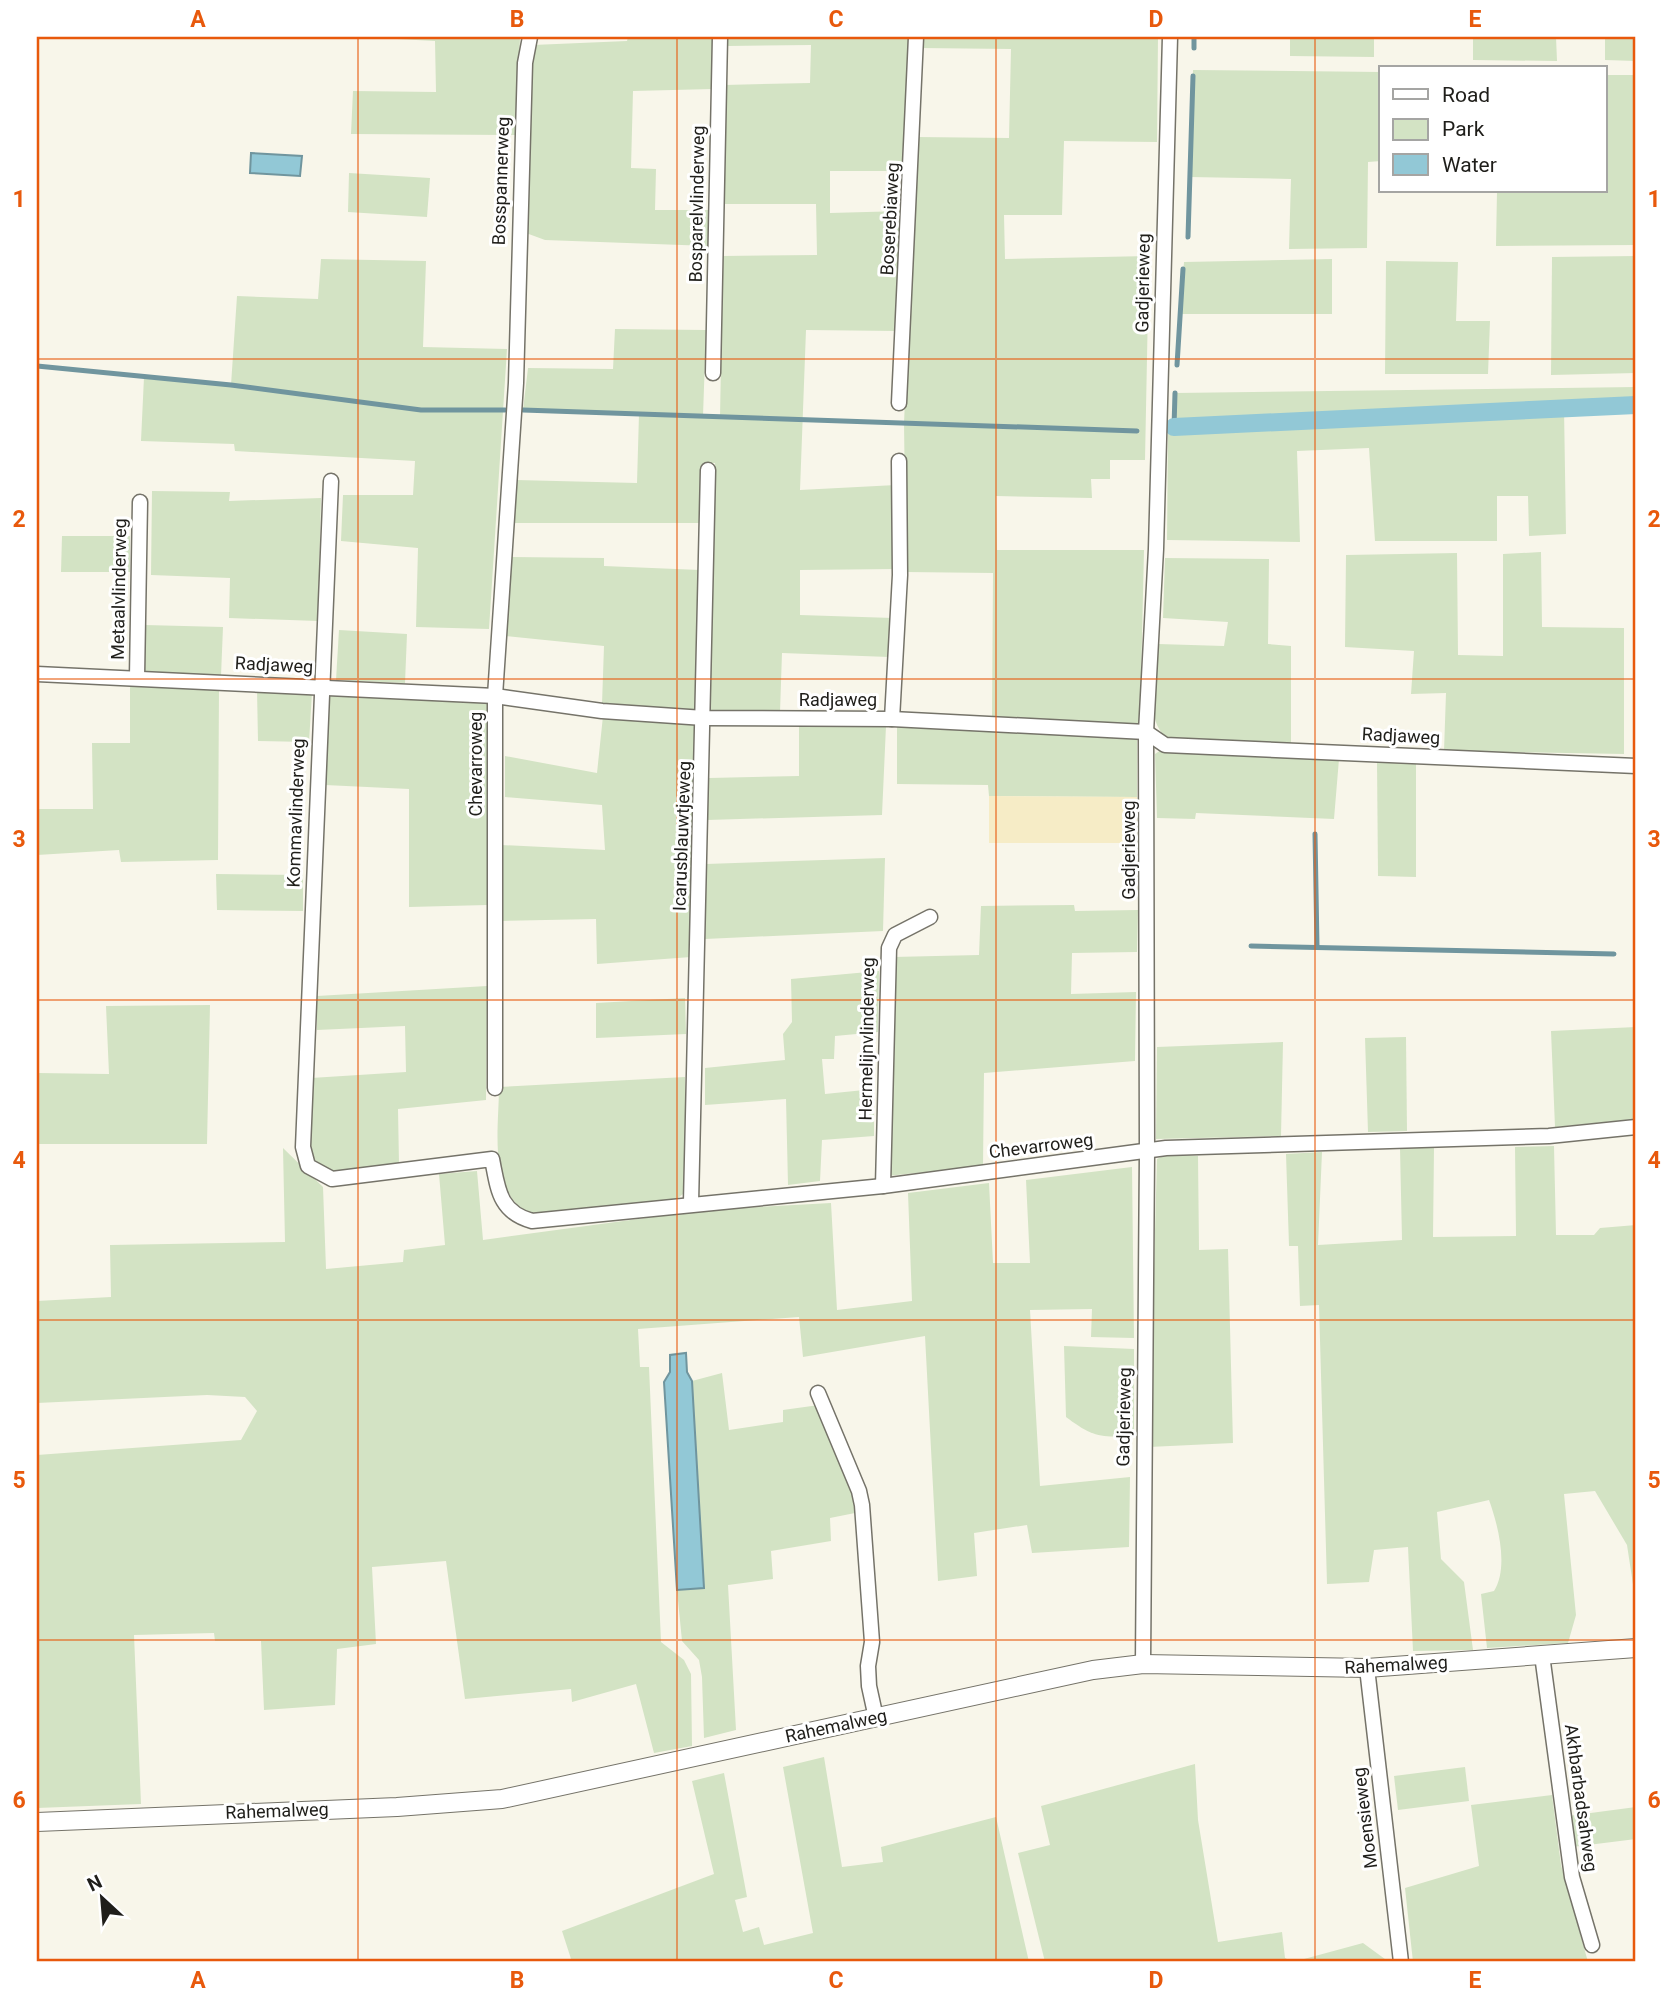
<svg xmlns="http://www.w3.org/2000/svg" width="1673" height="1999" viewBox="0 0 1673 1999" font-family="Roboto,sans-serif">
<style>
.green{fill:#d3e3c4}
.sand{fill:#f6ecc6}
.water{fill:#92c8d6;stroke:#70959e;stroke-width:2}
.lines{fill:none;stroke-linecap:round;stroke-linejoin:round}
.stream{stroke:#70959e;stroke-width:5}
.canal{stroke:#92c8d6;stroke-width:18}
.minor-casing{stroke:#757369;stroke-width:17}
.tertiary-casing{stroke:#757369;stroke-width:20}
.minor{stroke:#fff;stroke-width:14}
.tertiary{stroke:#fff;stroke-width:18}
.grid{fill:none;stroke:#e8590c;stroke-width:2;stroke-opacity:0.55}
.labels{text-anchor:middle;stroke-width:6;stroke-linejoin:round;paint-order:stroke}
.street-label{font-size:18px;fill:#1f1e1a;stroke:#fff}
.neatline{fill:none;stroke:#e8590c;stroke-width:2.5}
.grid-label{font-size:23px;text-anchor:middle;font-weight:bold;fill:#e8590c}
</style>
<rect width="100%" height="100%" fill="#f8f6ea"/>
<g class="green">
<polygon points="359,37 520,37 516,135 351,134 353,91 436,92 435,41"/>
<polygon points="628,37 714,37 713,89 633,91 631,168 656,169 655,210 710,210 709,246 545,240 526,233 526,147 533,45 627,41"/>
<polygon points="728,37 909,37 905,171 830,171 830,213 903,211 897,331 806,330 800,490 896,485 895,569 800,570 800,615 893,618 889,657 782,653 780,712 709,711 715,463 703,463 703,523 513,523 516,480 637,483 639,414 523,410 528,368 613,369 615,329 706,330 703,416 720,417 723,256 817,255 816,204 724,204 724,85 810,83 811,45 728,46"/>
<polygon points="921,37 1158,37 1157,142 1064,141 1062,215 1004,215 1005,259 1149,256 1145,460 1110,460 1110,479 1091,479 1092,498 996,496 997,550 1144,550 1140,724 992,718 993,573 906,572 904,423 917,137 1009,138 1011,49 920,48"/>
<polygon points="1290,37 1374,37 1374,57 1290,56"/>
<polygon points="1473,37 1556,37 1557,61 1473,60"/>
<polygon points="1605,37 1636,37 1636,61 1605,60"/>
<polygon points="1193,70 1381,72 1381,161 1368,162 1367,248 1289,249 1291,179 1190,177"/>
<polygon points="1605,75 1636,75 1636,245 1496,246 1497,191 1605,191"/>
<polygon points="349,173 430,178 427,217 348,212"/>
<polygon points="1636,256 1636,373 1551,375 1552,257"/>
<polygon points="321,259 426,261 423,347 507,349 489,629 416,627 418,548 341,541 343,495 413,495 415,461 235,451 234,444 141,441 144,377 231,385 237,296 318,299"/>
<polygon points="1332,259 1332,314 1180,314 1184,262"/>
<polygon points="1386,261 1458,262 1456,321 1490,321 1488,374 1385,374"/>
<polygon points="1636,387 1636,423 1635,405 1564,408 1566,534 1529,536 1528,496 1497,496 1497,541 1375,541 1369,448 1297,451 1300,542 1167,540 1168,427 1174,426 1175,393"/>
<polygon points="152,491 230,492 229,501 321,498 318,621 229,618 230,578 151,575"/>
<polygon points="62,536 130,536 130,572 61,572"/>
<polygon points="1541,552 1542,627 1624,628 1624,754 1444,751 1446,693 1411,694 1414,651 1345,647 1346,555 1457,553 1458,655 1503,656 1503,554"/>
<polygon points="512,557 604,558 604,566 700,570 697,711 602,704 604,646 506,636"/>
<path d="M1165 558 1269 559 1268 644 1291 646V743L1167 738C1143 720 1156 671 1158 644L1224 646 1228 622 1163 618Z"/>
<polygon points="145,625 223,627 221,676 143,672"/>
<polygon points="339,630 407,634 405,683 336,680"/>
<polygon points="130,685 219,689 218,860 121,862 119,850 37,855 37,809 93,809 92,743 130,743"/>
<polygon points="257,690 312,693 309,742 258,741"/>
<polygon points="326,693 488,702 487,905 409,907 409,789 325,785"/>
<polygon points="603,716 697,723 691,957 597,964 596,919 500,921 501,845 605,850 602,805 505,797 505,756 597,773"/>
<polygon points="799,724 886,726 882,815 707,820 709,778 799,776"/>
<polygon points="897,725 1137,737 1137,797 989,796 988,785 897,784"/>
<polygon points="1161,750 1339,759 1334,819 1196,813 1195,819 1157,818 1155,754"/>
<polygon points="1377,762 1416,763 1416,877 1378,876"/>
<polygon points="885,858 883,931 705,939 706,864"/>
<polygon points="216,874 303,875 303,911 217,910"/>
<polygon points="1074,905 1075,911 1138,910 1137,952 1072,953 1071,994 1136,992 1135,1061 984,1073 983,1166 887,1176 893,957 979,955 981,906"/>
<polygon points="879,971 878,1032 835,1036 834,1059 822,1059 825,1094 874,1089 874,1136 822,1140 820,1181 788,1185 786,1099 705,1105 705,1068 785,1060 783,1034 792,1022 791,979"/>
<polygon points="487,986 486,1100 398,1109 399,1164 331,1173 313,1161 308,1141 311,1078 406,1072 405,1026 317,1030 317,996"/>
<polygon points="685,998 686,1034 596,1038 596,1003"/>
<polygon points="210,1005 207,1144 37,1144 37,1073 109,1074 106,1006"/>
<polygon points="1636,1027 1636,1119 1555,1127 1551,1031"/>
<polygon points="1406,1037 1407,1131 1368,1132 1365,1038"/>
<polygon points="1283,1042 1281,1136 1156,1139 1157,1047"/>
<path d="M685 1077 688 1182 683 1194 674 1201 531 1214C487 1193 499 1129 499 1087Z"/>
<path d="M1554 1146 1556 1235H1594L1600 1228 1636 1225V1604L1627 1545 1595 1491 1564 1494 1576 1615 1568 1643 1487 1648 1481 1594 1494 1591C1509 1567 1498 1525 1489 1500L1437 1512 1441 1559 1464 1582 1473 1650 1413 1651 1408 1547 1374 1550 1369 1582 1327 1584 1319 1305 1300 1306 1298 1246H1289L1286 1154 1322 1152 1318 1245 1402 1240 1400 1148H1434L1433 1237 1516 1236 1515 1147Z"/>
<polygon points="283,1148 323,1187 326,1269 403,1262 404,1250 445,1245 439,1174 477,1171 483,1240 705,1210 831,1203 837,1310 912,1301 908,1193 989,1183 993,1263 1030,1263 1026,1180 1132,1167 1134,1338 1091,1337 1092,1309 1030,1310 1040,1486 1130,1477 1129,1547 1032,1553 1027,1525 974,1533 977,1576 938,1581 925,1336 803,1357 799,1317 638,1329 640,1367 649,1367 661,1642 684,1660 691,1674 692,1746 654,1753 636,1684 572,1702 571,1689 465,1699 446,1561 372,1567 376,1644 337,1649 335,1705 264,1710 261,1641 215,1641 214,1633 134,1635 141,1804 37,1808 37,1455 241,1440 257,1411 245,1397 207,1395 37,1403 37,1301 111,1297 110,1245 285,1242"/>
<polygon points="1167,1154 1198,1156 1199,1250 1228,1249 1233,1443 1149,1447 1157,1159"/>
<path d="M1064 1346 1134 1349V1435C1102 1439 1091 1436 1066 1417Z"/>
<polygon points="722,1373 729,1430 783,1422 783,1410 819,1405 854,1496 855,1513 830,1518 831,1541 771,1551 773,1579 728,1585 736,1730 704,1738 702,1677 699,1660 682,1641 677,1590 704,1587 692,1381"/>
<polygon points="824,1757 842,1867 883,1862 881,1847 996,1817 1029,1962 572,1962 562,1931 714,1874 692,1781 724,1773 747,1897 735,1900 743,1932 759,1927 764,1945 813,1933 783,1767"/>
<polygon points="1195,1764 1198,1820 1218,1942 1282,1932 1285,1958 1293,1962 1363,1943 1389,1962 1045,1962 1018,1853 1050,1845 1041,1806"/>
<polygon points="1465,1767 1469,1801 1398,1810 1394,1776"/>
<polygon points="1552,1795 1561,1865 1588,1962 1413,1962 1405,1888 1479,1866 1471,1805"/>
<polygon points="1636,1807 1636,1839 1572,1847 1568,1816"/>
</g>
<polygon class="sand" points="989,796 1137,797 1136,843 989,843"/>
<g class="water">
<polygon points="251,153 302,156 300,176 250,173"/>
<polygon points="686,1353 687,1372 692,1381 704,1588 677,1590 664,1382 670,1372 670,1355"/>
</g>
<g class="lines">
<g class="stream">
<polyline points="1194,48 1194,37"/>
<polyline points="1188,237 1193,76"/>
<polyline points="1177,365 1183,269"/>
<polyline points="37,366 231,385 421,410 505,410"/>
<polyline points="523,410 1137,431"/>
<polyline points="1174,427 1175,393"/>
<polyline points="1315,834 1317,947"/>
<polyline points="1251,946 1614,954"/>
</g>
<polyline class="canal" points="1174,427 1636,405"/>
<defs>
<g id="minor">
<polyline points="713,373 720,37"/>
<polyline points="899,403 916,37"/>
<path d="M331 481 303 1147 308 1166 332 1179 492 1159C498 1189 499 1212 532 1221L883 1186 1166 1148 1549 1136 1636 1127"/>
<polyline points="37,674 495,696 602,711 704,718 892,719 1146,732 1165,745 1636,766"/>
<polyline points="137,677 140,502"/>
<polyline points="892,719 900,575 899,461"/>
<polyline points="495,1088 495,696 516,383 525,63 530,37"/>
<polyline points="883,1186 889,948 895,935 930,917"/>
<polyline points="691,1203 708,470"/>
<polyline points="818,1393 859,1491 862,1505 872,1642 868,1666 869,1686 876,1718"/>
<polyline points="1542,1655 1572,1877 1592,1945"/>
<polyline points="1143,1664 1147,1152 1146,732 1156,549 1170,37"/>
<polyline points="1367,1668 1401,1962"/>
</g>
<polyline id="tertiary" points="37,1822 397,1807 502,1799 1093,1670 1143,1664 1367,1668 1636,1648"/>
</defs>
<use href="#minor" class="minor-casing"/>
<use href="#tertiary" class="tertiary-casing"/>
<use href="#minor" class="minor"/>
<use href="#tertiary" class="tertiary"/>
</g>
<path class="grid" d="M358 37V1962M677 37V1962M996 37V1962M1315 37V1962M37 359H1636M37 679H1636M37 1000H1636M37 1320H1636M37 1640H1636"/>
<g class="labels">
<g class="street-label">
<text transform="translate(501 181) rotate(-88)" y="6">Bosspannerweg</text>
<text transform="translate(697 204) rotate(-89)" y="6">Bosparelvlinderweg</text>
<text transform="translate(890 219) rotate(-87)" y="6">Boserebiaweg</text>
<text transform="translate(1143 283) rotate(-89)" y="6">Gadjerieweg</text>
<text transform="translate(119 589) rotate(-89)" y="6">Metaalvlinderweg</text>
<text transform="translate(274 665) rotate(3)" y="6">Radjaweg</text>
<text x="838" y="706">Radjaweg</text>
<text transform="translate(1401 736) rotate(3)" y="6">Radjaweg</text>
<text transform="translate(476 764) rotate(-90)" y="6">Chevarroweg</text>
<text transform="translate(296 813) rotate(-88)" y="6">Kommavlinderweg</text>
<text transform="translate(682 836) rotate(-88)" y="6">Icarusblauwtjeweg</text>
<text transform="translate(1129 850) rotate(-90)" y="6">Gadjerieweg</text>
<text transform="translate(867 1039) rotate(-89)" y="6">Hermelijnvlinderweg</text>
<text transform="translate(1041 1146) rotate(-7)" y="6">Chevarroweg</text>
<text transform="translate(1124 1417) rotate(-89)" y="6">Gadjerieweg</text>
<text transform="translate(1396 1665) rotate(-3)" y="6">Rahemalweg</text>
<text transform="translate(836 1726) rotate(-12)" y="6">Rahemalweg</text>
<text transform="translate(1581 1798) rotate(82)" y="6">Akhbarbadsahweg</text>
<text transform="translate(277 1811) rotate(-2)" y="6">Rahemalweg</text>
<text transform="translate(1365 1818) rotate(-97)" y="6">Moensieweg</text>
</g>
</g>
<rect width="1673" height="1999" fill="none" stroke="#ffffff" stroke-width="77"/>
<rect x="1379" y="66" width="228" height="126" fill="#ffffff" stroke="#a5a5a3" stroke-width="2"/>
<rect x="1393" y="89" width="35" height="10" fill="#ffffff" stroke="#a5a5a3" stroke-width="2"/>
<text x="1442" y="102" font-size="21" fill="#1f1e1a">Road</text>
<rect x="1393" y="119" width="35" height="21" fill="#d3e3c4" stroke="#a5a5a3" stroke-width="2"/>
<text x="1442" y="136" font-size="21" fill="#1f1e1a">Park</text>
<rect x="1393" y="154" width="35" height="21" fill="#92c8d6" stroke="#a5a5a3" stroke-width="2"/>
<text x="1442" y="172" font-size="21" fill="#1f1e1a">Water</text>
<g transform="translate(102 1898) rotate(334)" stroke="#ffffff" stroke-width="5" paint-order="stroke">
<path d="M0-5L12 26L0 18L-12 26Z" fill="#1f1e1a"/>
<text y="-10" font-size="19" font-weight="bold" text-anchor="middle" fill="#1f1e1a">N</text>
</g>
<rect x="38" y="38" width="1596" height="1922" class="neatline"/>
<g class="grid-label">
<text x="198" y="27">A</text>
<text x="517" y="27">B</text>
<text x="836" y="27">C</text>
<text x="1156" y="27">D</text>
<text x="1475" y="27">E</text>
<text x="19" y="207">1</text>
<text x="1654" y="207">1</text>
<text x="19" y="527">2</text>
<text x="1654" y="527">2</text>
<text x="19" y="847">3</text>
<text x="1654" y="847">3</text>
<text x="19" y="1168">4</text>
<text x="1654" y="1168">4</text>
<text x="19" y="1488">5</text>
<text x="1654" y="1488">5</text>
<text x="19" y="1808">6</text>
<text x="1654" y="1808">6</text>
<text x="198" y="1988">A</text>
<text x="517" y="1988">B</text>
<text x="836" y="1988">C</text>
<text x="1156" y="1988">D</text>
<text x="1475" y="1988">E</text>
</g>
</svg>
